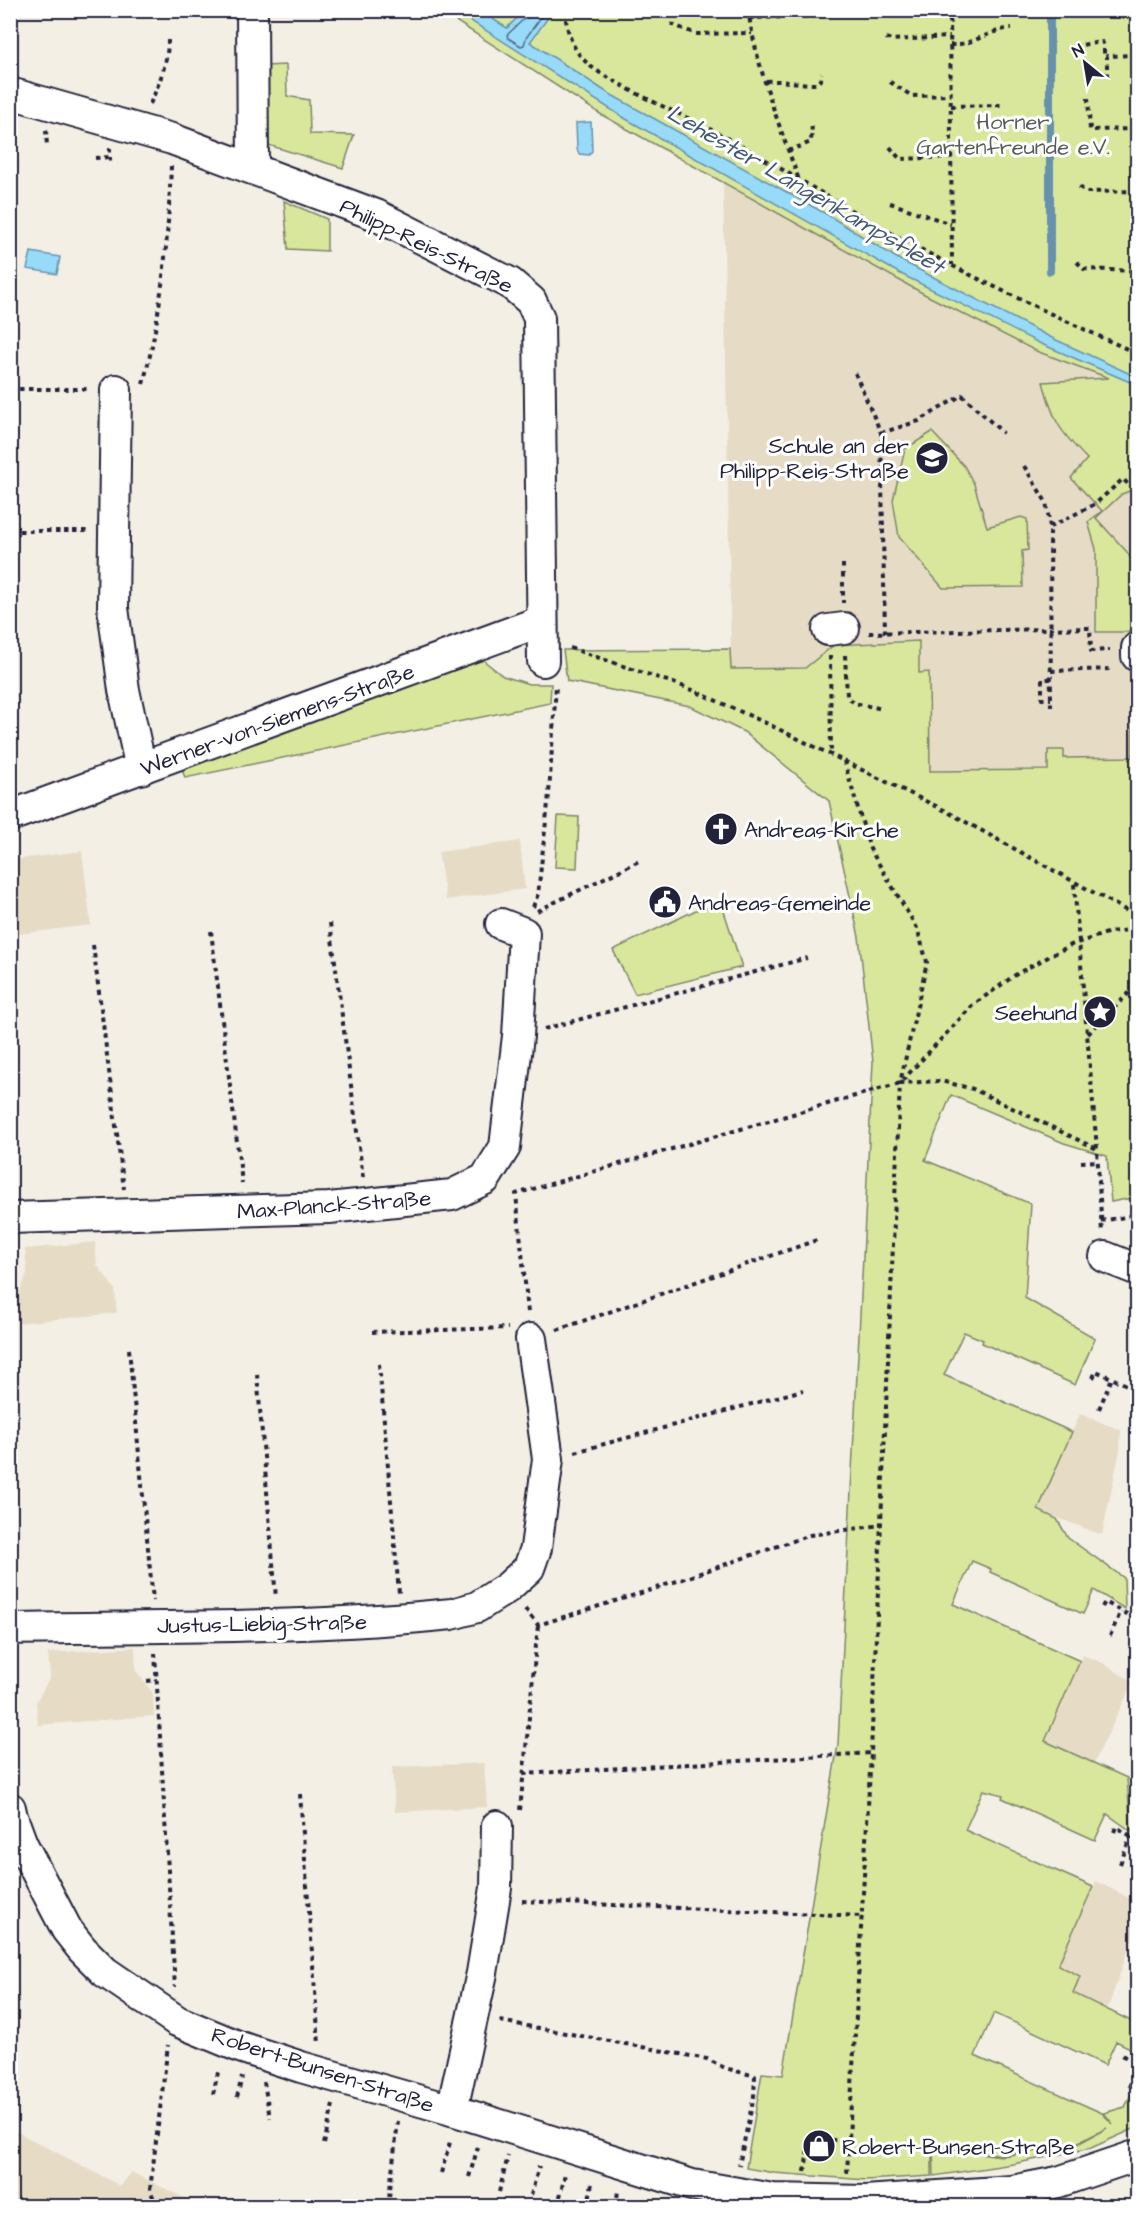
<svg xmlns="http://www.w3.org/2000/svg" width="1148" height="2217" viewBox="0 0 1148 2217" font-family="'Architects Daughter',sans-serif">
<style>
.built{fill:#e6dcc6}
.green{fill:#d8e79b;stroke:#7d846b;stroke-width:1.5}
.water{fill:#97dbf9;stroke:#6891ad;stroke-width:1.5}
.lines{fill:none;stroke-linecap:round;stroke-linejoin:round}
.shore{stroke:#516c87;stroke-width:1.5}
.stream{stroke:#6891ad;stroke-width:8}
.minor-casing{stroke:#22223b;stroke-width:34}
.path{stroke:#22223b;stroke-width:4;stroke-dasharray:4.5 4.5;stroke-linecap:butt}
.minor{stroke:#fff;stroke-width:30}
.labels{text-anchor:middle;stroke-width:6;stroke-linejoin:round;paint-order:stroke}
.park-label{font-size:22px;fill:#595d58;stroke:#fff}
.street-label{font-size:22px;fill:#22223b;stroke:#fff}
.poi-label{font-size:22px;fill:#22223b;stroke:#fff;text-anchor:start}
.water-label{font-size:24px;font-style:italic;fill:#455a74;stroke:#fff}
</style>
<rect width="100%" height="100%" fill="#f4efe5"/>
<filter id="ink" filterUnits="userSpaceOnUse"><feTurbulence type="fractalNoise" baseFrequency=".0167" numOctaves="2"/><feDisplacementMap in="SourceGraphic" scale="12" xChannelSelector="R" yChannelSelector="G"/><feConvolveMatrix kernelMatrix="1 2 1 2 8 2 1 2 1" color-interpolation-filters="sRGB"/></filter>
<g filter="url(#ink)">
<g class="built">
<polygon points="723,183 926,295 1137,390 1138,703 1133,703 1132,757 1064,758 1048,750 1048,770 930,771 929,672 919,674 918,641 834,645 806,668 731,669"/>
<polygon points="520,841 525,889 446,900 438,852"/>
<polygon points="82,851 91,925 11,935 11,860"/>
<polygon points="95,1242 97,1265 115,1289 117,1313 19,1323 17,1300 27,1273 25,1249"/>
<polygon points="1080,1414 1121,1430 1120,1450 1102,1535 1037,1510"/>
<polygon points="135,1647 136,1671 153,1693 154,1716 38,1725 36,1702 50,1677 48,1653"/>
<polygon points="1083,1655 1103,1663 1133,1682 1094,1763 1045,1741"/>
<polygon points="484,1763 487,1807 395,1812 392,1767"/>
<polygon points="1096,1881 1137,1902 1137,1925 1108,2008 1073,1993 1058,1965"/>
<polygon points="10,2128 121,2186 131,2172 201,2206 11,2206"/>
</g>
<g class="green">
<path d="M440 11H1137V488L1122 494 1096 518 1127 552 1137 570V632H1096V549L1088 522 1102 511 1071 478 1087 459C1058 429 1054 422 1043 382L1109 378 1036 351 926 295 828 241 602 115Z"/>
<polygon points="286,65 287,96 309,100 310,134 354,135 343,168 265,144 264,66"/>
<polygon points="284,201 327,219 327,251 288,249"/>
<polygon points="932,432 964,466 974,484 987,527 1021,517 1027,519 1028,550 1022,551 1023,587 943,588 899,537 893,500 905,449"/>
<polygon points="919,641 919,673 929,672 930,771 1048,770 1048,750 1064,750 1064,758 1132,757 1133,703 1137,703 1137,1197 1111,1202 1107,1156 1064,1143 951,1095 925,1160 1031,1204 1025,1298 1095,1338 1075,1385 982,1343 983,1340 964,1332 944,1375 1072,1432 1038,1510 1057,1519 1068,1538 1124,1578 1125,1609 1094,1590 1083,1614 990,1572 991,1569 972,1561 953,1604 1080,1661 1045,1741 1127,1778 1131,1831 1107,1814 1095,1840 1002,1798 1003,1795 983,1790 965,1830 1093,1887 1058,1965 1080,1976 1073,1993 1137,2024 1138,2052 1116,2041 1105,2065 994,2013 975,2056 1102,2113 1113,2124 1104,2113 1125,2107 1137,2081 1138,2127 1091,2148 1013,2164 934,2176 933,2147 1002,2156 1074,2146 1107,2128 1074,2145 1003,2155 932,2146 932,2176 866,2180 774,2173 746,2168 762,2073 783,2075 838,1744 873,1062 859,937 829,801 744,732 690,706 567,681 563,650 730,649 731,669 805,668 834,645"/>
<polygon points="483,660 503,676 529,684 551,684 550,703 185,778 182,769"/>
<polygon points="558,816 579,817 577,868 555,867"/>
<polygon points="722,905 742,967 635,994 613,950 696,910"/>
</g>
<g class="water">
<polygon points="455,11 480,11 507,28 524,11 553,11 530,42 608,93 828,215 900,260 1052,338 1137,377 1137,385 1039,343 899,273 626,119"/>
<polygon points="591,122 592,151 589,155 579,154 577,149 576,123"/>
<polygon points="31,252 60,257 57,274 27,269"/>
</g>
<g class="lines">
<polyline class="shore" points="528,10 526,17 507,35 508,38 521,46 524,45 526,38 546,10"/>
<polyline class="stream" points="1050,271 1050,10"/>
<defs>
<g id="minor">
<polyline points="252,10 253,168"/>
<polyline points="10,93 172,139 376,215 510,283 531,301 539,318 543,661"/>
<polyline points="116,390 113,608 124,690 141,769"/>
<polyline points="828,630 844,628"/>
<polyline points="1137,656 1137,648"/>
<polyline points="10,816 542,621"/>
<polyline points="10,1218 329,1208 452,1195 485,1179 505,1147 518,1036 524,933 501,924"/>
<polyline points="1105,1257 1138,1270"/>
<path d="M10 1629C158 1626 305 1629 452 1614L477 1607 507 1588 529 1568 536 1548 548 1459 531 1339"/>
<polyline points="10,1808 12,1817 22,1844 67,1930 82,1949 105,1972 177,2021 240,2047 301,2067 452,2110 692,2185 773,2199 865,2201 1012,2191 1058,2182 1138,2155"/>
<polyline points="452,2110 482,1973 496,1888 497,1826"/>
</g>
</defs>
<use href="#minor" class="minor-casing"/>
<g class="path">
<path d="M565 10C566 28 571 47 584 60 593 70 606 76 618 83 650 102 686 116 719 134 778 165 834 202 893 234 972 278 1055 316 1138 354"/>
<path d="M748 10C757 68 779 125 799 180"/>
<polyline points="950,10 952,265"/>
<polyline points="749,18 824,16"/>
<polyline points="671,24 696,34 752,33"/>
<polyline points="886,38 891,40 950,37"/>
<path d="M950 45C973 45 990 30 1012 28"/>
<polyline points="1074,46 1102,42 1104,45 1104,54 1107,56"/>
<polyline points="1107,77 1107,56 1138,55"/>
<path d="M766 81C783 80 798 84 816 84L821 79 822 73"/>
<polyline points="890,82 912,96 951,95"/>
<polyline points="1088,98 1090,130 1138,129"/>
<path d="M150 104C159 84 168 62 168 40"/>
<polyline points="951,106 1004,105"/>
<polyline points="46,130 47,147"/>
<polyline points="890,147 900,159 951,157"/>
<polyline points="110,148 110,164"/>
<polyline points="788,151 811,142 812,122"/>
<polyline points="95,158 110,157"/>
<polyline points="1079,187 1088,192 1138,191"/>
<polyline points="890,203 951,224"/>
<polyline points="1077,262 1084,269 1138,271"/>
<polyline points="855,373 881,433 885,633"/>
<path d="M143 384C162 313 168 240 171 166"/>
<polyline points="10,389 90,389"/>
<polyline points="881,433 919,421 962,395 1003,433"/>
<polyline points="1024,466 1046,502 1050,527 1051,707"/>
<polyline points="1050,527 1095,504 1123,479 1138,494"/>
<polyline points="10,531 88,531"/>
<polyline points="843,564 843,603"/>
<polyline points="869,633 1090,628 1091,651 1110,650"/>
<polyline points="570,648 688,688 768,724 946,811 1138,917"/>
<polyline points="845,655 847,696 854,703 883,709"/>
<polyline points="830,656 831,754"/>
<polyline points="1051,671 1113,669"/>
<polyline points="1051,679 1042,679 1042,699 1051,699"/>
<polyline points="1136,723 1136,681"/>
<polyline points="844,761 870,849 917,928 927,962 900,1083 941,1081 973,1089 1097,1149"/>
<polyline points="1074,884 1097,1149 1102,1232"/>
<polyline points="533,907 538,894 549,794 556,685"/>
<polyline points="537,911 641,860"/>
<polyline points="330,923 363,1178"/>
<polyline points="211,931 242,1183"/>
<polyline points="93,945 124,1189"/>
<polyline points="544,1029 807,958"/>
<polyline points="1088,1034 1138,984"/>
<polyline points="1081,1162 1098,1161"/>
<polyline points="1101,1221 1138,1215"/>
<polyline points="528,1312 516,1194 900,1083 973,1005 1018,973 1071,945 1110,932 1138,929"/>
<polyline points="557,1330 817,1240"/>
<polyline points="372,1332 508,1328"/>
<polyline points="129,1349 153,1601"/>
<polyline points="379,1364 399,1593"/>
<polyline points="257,1374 276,1598"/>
<polyline points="1093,1378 1096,1371 1138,1390"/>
<polyline points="1099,1409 1112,1378"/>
<polyline points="575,1452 803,1390"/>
<polyline points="1102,1607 1105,1602 1138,1620"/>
<polyline points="525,1609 538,1625 654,1589 810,1535 881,1525"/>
<polyline points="1110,1636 1121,1611"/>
<polyline points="155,1653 175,1987"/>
<polyline points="147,1681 157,1680"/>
<polyline points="523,1774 871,1753"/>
<polyline points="300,1794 319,2044"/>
<polyline points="520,1810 538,1625"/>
<polyline points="1114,1832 1116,1827 1138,1840"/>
<polyline points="1120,1864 1131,1836"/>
<polyline points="522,1901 862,1916"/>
<polyline points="500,2021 707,2059 725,2068 755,2076 754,2096 739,2165"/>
<polyline points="1123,2058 1126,2054 1138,2059"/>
<polyline points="264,2082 270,2118"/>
<polyline points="1129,2087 1138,2069"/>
<polyline points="213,2094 219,2068"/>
<polyline points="237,2097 242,2077"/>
<polyline points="324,2144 333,2105"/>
<polyline points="805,2172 809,2140 847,2140"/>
<polyline points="441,2173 451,2139"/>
<polyline points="847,2173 871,1753 900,1083"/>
<polyline points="469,2177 478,2147"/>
<polyline points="499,2192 508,2156"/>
<polyline points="531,2195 539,2166"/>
<polyline points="157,2206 150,2190 168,2045"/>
<polyline points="388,2206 398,2121"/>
<polyline points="558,2206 565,2174"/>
<polyline points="588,2206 592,2183"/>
<polyline points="616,2206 618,2191"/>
</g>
<use href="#minor" class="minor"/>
</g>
</g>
<defs>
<symbol id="school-disc" viewBox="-11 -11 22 22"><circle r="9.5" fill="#22223b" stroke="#fff"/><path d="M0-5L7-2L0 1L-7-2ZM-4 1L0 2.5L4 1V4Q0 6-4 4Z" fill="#fff"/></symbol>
<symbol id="church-disc" viewBox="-11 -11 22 22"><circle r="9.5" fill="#22223b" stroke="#fff"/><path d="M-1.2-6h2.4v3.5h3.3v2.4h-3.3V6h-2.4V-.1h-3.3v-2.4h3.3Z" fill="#fff"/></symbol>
<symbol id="civic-disc" viewBox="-11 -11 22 22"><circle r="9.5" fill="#22223b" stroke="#fff"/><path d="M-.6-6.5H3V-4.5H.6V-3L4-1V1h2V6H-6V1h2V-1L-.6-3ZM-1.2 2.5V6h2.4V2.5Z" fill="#fff"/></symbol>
<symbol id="sight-disc" viewBox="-11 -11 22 22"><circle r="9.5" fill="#22223b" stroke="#fff"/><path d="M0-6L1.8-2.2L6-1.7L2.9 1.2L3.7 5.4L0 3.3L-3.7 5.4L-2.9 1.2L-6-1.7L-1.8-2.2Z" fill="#fff"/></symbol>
<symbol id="shop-disc" viewBox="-11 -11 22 22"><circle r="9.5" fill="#22223b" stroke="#fff"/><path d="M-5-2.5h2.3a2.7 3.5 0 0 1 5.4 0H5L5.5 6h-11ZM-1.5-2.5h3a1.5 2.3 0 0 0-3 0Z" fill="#fff"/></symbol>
</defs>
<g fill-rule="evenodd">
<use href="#school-disc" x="913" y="439" width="38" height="38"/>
<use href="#church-disc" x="702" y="810" width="38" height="38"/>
<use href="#civic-disc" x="646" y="883" width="38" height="38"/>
<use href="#sight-disc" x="1081" y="993" width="38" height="38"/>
<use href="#shop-disc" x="800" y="2127" width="38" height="38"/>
</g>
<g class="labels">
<g class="park-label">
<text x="1013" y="129">Horner<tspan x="1013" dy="25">Gartenfreunde e.V.</tspan></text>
</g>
<g class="street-label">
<text transform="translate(427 245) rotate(26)" y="8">Philipp-Reis-Straße</text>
<text transform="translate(277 719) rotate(-20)" y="8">Werner-von-Siemens-Straße</text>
<text transform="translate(334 1204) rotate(-4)" y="8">Max-Planck-Straße</text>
<text transform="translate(262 1623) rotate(-1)" y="8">Justus-Liebig-Straße</text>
<text transform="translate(323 2069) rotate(18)" y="8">Robert-Bunsen-Straße</text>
</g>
<g class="poi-label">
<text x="909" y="453" text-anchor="end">Schule an der<tspan x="909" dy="25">Philipp-Reis-Straße</tspan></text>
<text x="744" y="837">Andreas-Kirche</text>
<text x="688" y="910">Andreas-Gemeinde</text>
<text x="1077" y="1020" text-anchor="end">Seehund</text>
<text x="842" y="2154">Robert-Bunsen-Straße</text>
</g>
<g class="water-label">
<text transform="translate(806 189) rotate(30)" y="8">Lehester Langenkampsfleet</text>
</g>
</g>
<rect width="1148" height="2217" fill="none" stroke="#fff" stroke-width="36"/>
<rect x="18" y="18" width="1112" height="2181" fill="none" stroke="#22223b" stroke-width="2" filter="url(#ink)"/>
<g transform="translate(1085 63) rotate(330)" stroke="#ffffff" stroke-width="4.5" paint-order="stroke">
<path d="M0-4.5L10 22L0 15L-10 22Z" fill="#22223b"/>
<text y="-9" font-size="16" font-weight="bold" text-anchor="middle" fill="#22223b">N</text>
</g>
</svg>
